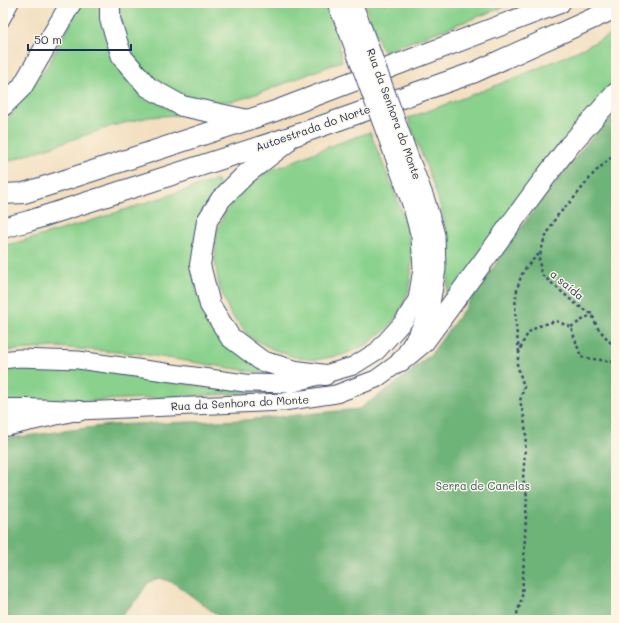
<svg xmlns="http://www.w3.org/2000/svg" width="619" height="623" viewBox="0 0 619 623" font-family="Mali,sans-serif">
<style>
.green{fill:#89d18c;stroke:#528075}
.forest{fill:#6eb378;stroke:#44716b}
.lines{fill:none;stroke-linecap:round;stroke-linejoin:round}
.street-casing{stroke:#3b496d;stroke-width:13}
.primary-casing{stroke:#3b496d;stroke-width:19}
.highway-casing{stroke:#3b496d;stroke-width:22}
.path{stroke:#3b496d;stroke-width:2.5;stroke-dasharray:3 3;stroke-linecap:butt}
.street{stroke:#fff;stroke-width:11}
.primary{stroke:#fff;stroke-width:17}
.highway{stroke:#fff;stroke-width:20}
.primary-bridge-casing{stroke:#3b496d;stroke-width:19;stroke-linecap:butt}
.primary-bridge{stroke:#fff;stroke-width:17}
.labels{text-anchor:middle;stroke-width:3;stroke-linejoin:round;paint-order:stroke}
.street-label{font-size:11px;fill:#1b2f5e;stroke:#fcf5e5}
.park-label{font-size:11px;fill:#36586a;stroke:#fcf5e5}
</style>
<rect width="100%" height="100%" fill="#fcf5e5"/>
<filter id="ink" filterUnits="userSpaceOnUse"><feTurbulence type="fractalNoise" baseFrequency=".025" numOctaves="2"/><feDisplacementMap in="SourceGraphic" scale="8" xChannelSelector="R" yChannelSelector="G"/><feConvolveMatrix kernelMatrix="1 2 1 2 8 2 1 2 1" color-interpolation-filters="sRGB"/></filter>
<filter id="wash" filterUnits="userSpaceOnUse"><feTurbulence type="fractalNoise" baseFrequency=".012" numOctaves="4" result="noise"/><feDisplacementMap in="SourceGraphic" scale="16" xChannelSelector="R" yChannelSelector="G"/><feGaussianBlur stdDeviation="0.9" result="paint"/><feColorMatrix in="noise" values="0 0 0 0 0 0 0 0 0 0 0 0 0 0 0 0 0 1.4 0 .05"/><feComposite in="paint" operator="in"/></filter>
<g filter="url(#wash)">
<rect width="100%" height="100%" fill="#f3dfc0"/>
<g class="green">
<polygon points="81,3 101,3 145,93 178,115 149,117 112,126 3,163 3,125 48,65"/>
<polygon points="119,3 324,3 337,34 342,61 265,91 235,101 202,102 163,89 145,72 129,51 122,30"/>
<polygon points="364,3 515,3 383,52"/>
<path d="M616 32V87L445 304C447 286 451 267 449 249 446 207 422 158 408 118 479 93 549 66 616 32Z"/>
<polygon points="370,132 406,221 412,257 410,286 401,310 388,328 366,345 343,355 315,360 294,357 272,349 249,336 230,313 219,286 215,261 216,233 225,213 239,193 265,173 328,147"/>
<path d="M217 180 220 189 193 264 196 289 205 314 287 377 142 354 56 347 3 351V246C76 228 145 202 217 180Z"/>
<polygon points="3,365 79,366 209,387 270,392 3,405"/>
</g>
<polygon class="forest" points="616,113 616,620 224,620 174,583 160,578 153,580 147,584 138,598 118,620 3,620 3,439 110,425 246,420 359,409 397,383 432,353 462,312 537,205 595,133"/>
</g>
<g filter="url(#ink)">
<g class="lines">
<defs>
<polyline id="street" points="3,22 13,3"/>
<g id="primary">
<polyline points="336,3 347,30"/>
<polyline points="353,3 361,23"/>
<polyline points="3,360 19,358 78,360 245,383 290,384 353,366 377,351 404,321 417,299 422,269 420,237 411,204 393,154"/>
<polyline points="3,428 79,411 283,402 336,394 376,379 401,361 418,333 431,304 437,269 436,235 426,200 407,150"/>
</g>
<g id="highway">
<polyline points="110,3 110,19 122,57 148,87 182,106 248,120"/>
<polyline points="3,106 22,87 71,3"/>
<polyline points="286,143 246,174 221,199 207,221 200,265 210,305 230,337 262,361 296,371 325,375"/>
<polyline points="3,194 24,193 56,183 275,111 560,3"/>
<polyline points="3,228 29,221 296,135 475,72 616,8"/>
<polyline points="401,361 424,342 535,191 569,146 616,93"/>
<polyline points="3,409 26,409 79,411"/>
</g>
</defs>
<use href="#street" class="street-casing"/>
<use href="#primary" class="primary-casing"/>
<use href="#highway" class="highway-casing"/>
<g class="path">
<polyline points="616,153 594,173 574,198 556,217 544,240 539,259 541,274 577,305 592,314 597,327 610,342 616,347"/>
<polyline points="571,327 592,314"/>
<path d="M519 352C516 325 510 294 525 269 529 263 535 258 540 253"/>
<polyline points="515,620 522,598 527,496 523,479 526,435 524,417 520,401 524,387 517,364 519,353 524,340 529,332 539,326 556,321 571,327 581,357 613,362 616,360"/>
</g>
<use href="#street" class="street"/>
<use href="#primary" class="primary"/>
<use href="#highway" class="highway"/>
<defs>
<g id="primary-bridge">
<polyline points="361,23 407,150"/>
<polyline points="347,30 393,154"/>
</g>
</defs>
<use href="#primary-bridge" class="primary-bridge-casing"/>
<use href="#primary-bridge" class="primary-bridge"/>
</g>
</g>
<g class="labels">
<g class="street-label">
<text transform="translate(394 114) rotate(70)" y="4">Rua da Senhora do Monte</text>
<text transform="translate(313 128) rotate(-19)" y="4">Autoestrada do Norte</text>
<text transform="translate(567 285) rotate(40)" y="4">a saída</text>
<text transform="translate(240 403) rotate(-3)" y="4">Rua da Senhora do Monte</text>
</g>
<g class="park-label">
<text x="483" y="490">Serra de Canelas</text>
</g>
</g>
<rect width="619" height="623" fill="none" stroke="#fcf5e5" stroke-width="16"/>
<path d="M28 44v6h103v-6" fill="none" stroke="#1b2f5e" stroke-width="2"/>
<text x="34" y="44" font-size="12" fill="#1b2f5e" stroke="#fcf5e5" stroke-width="3" paint-order="stroke">50 m</text>
</svg>
